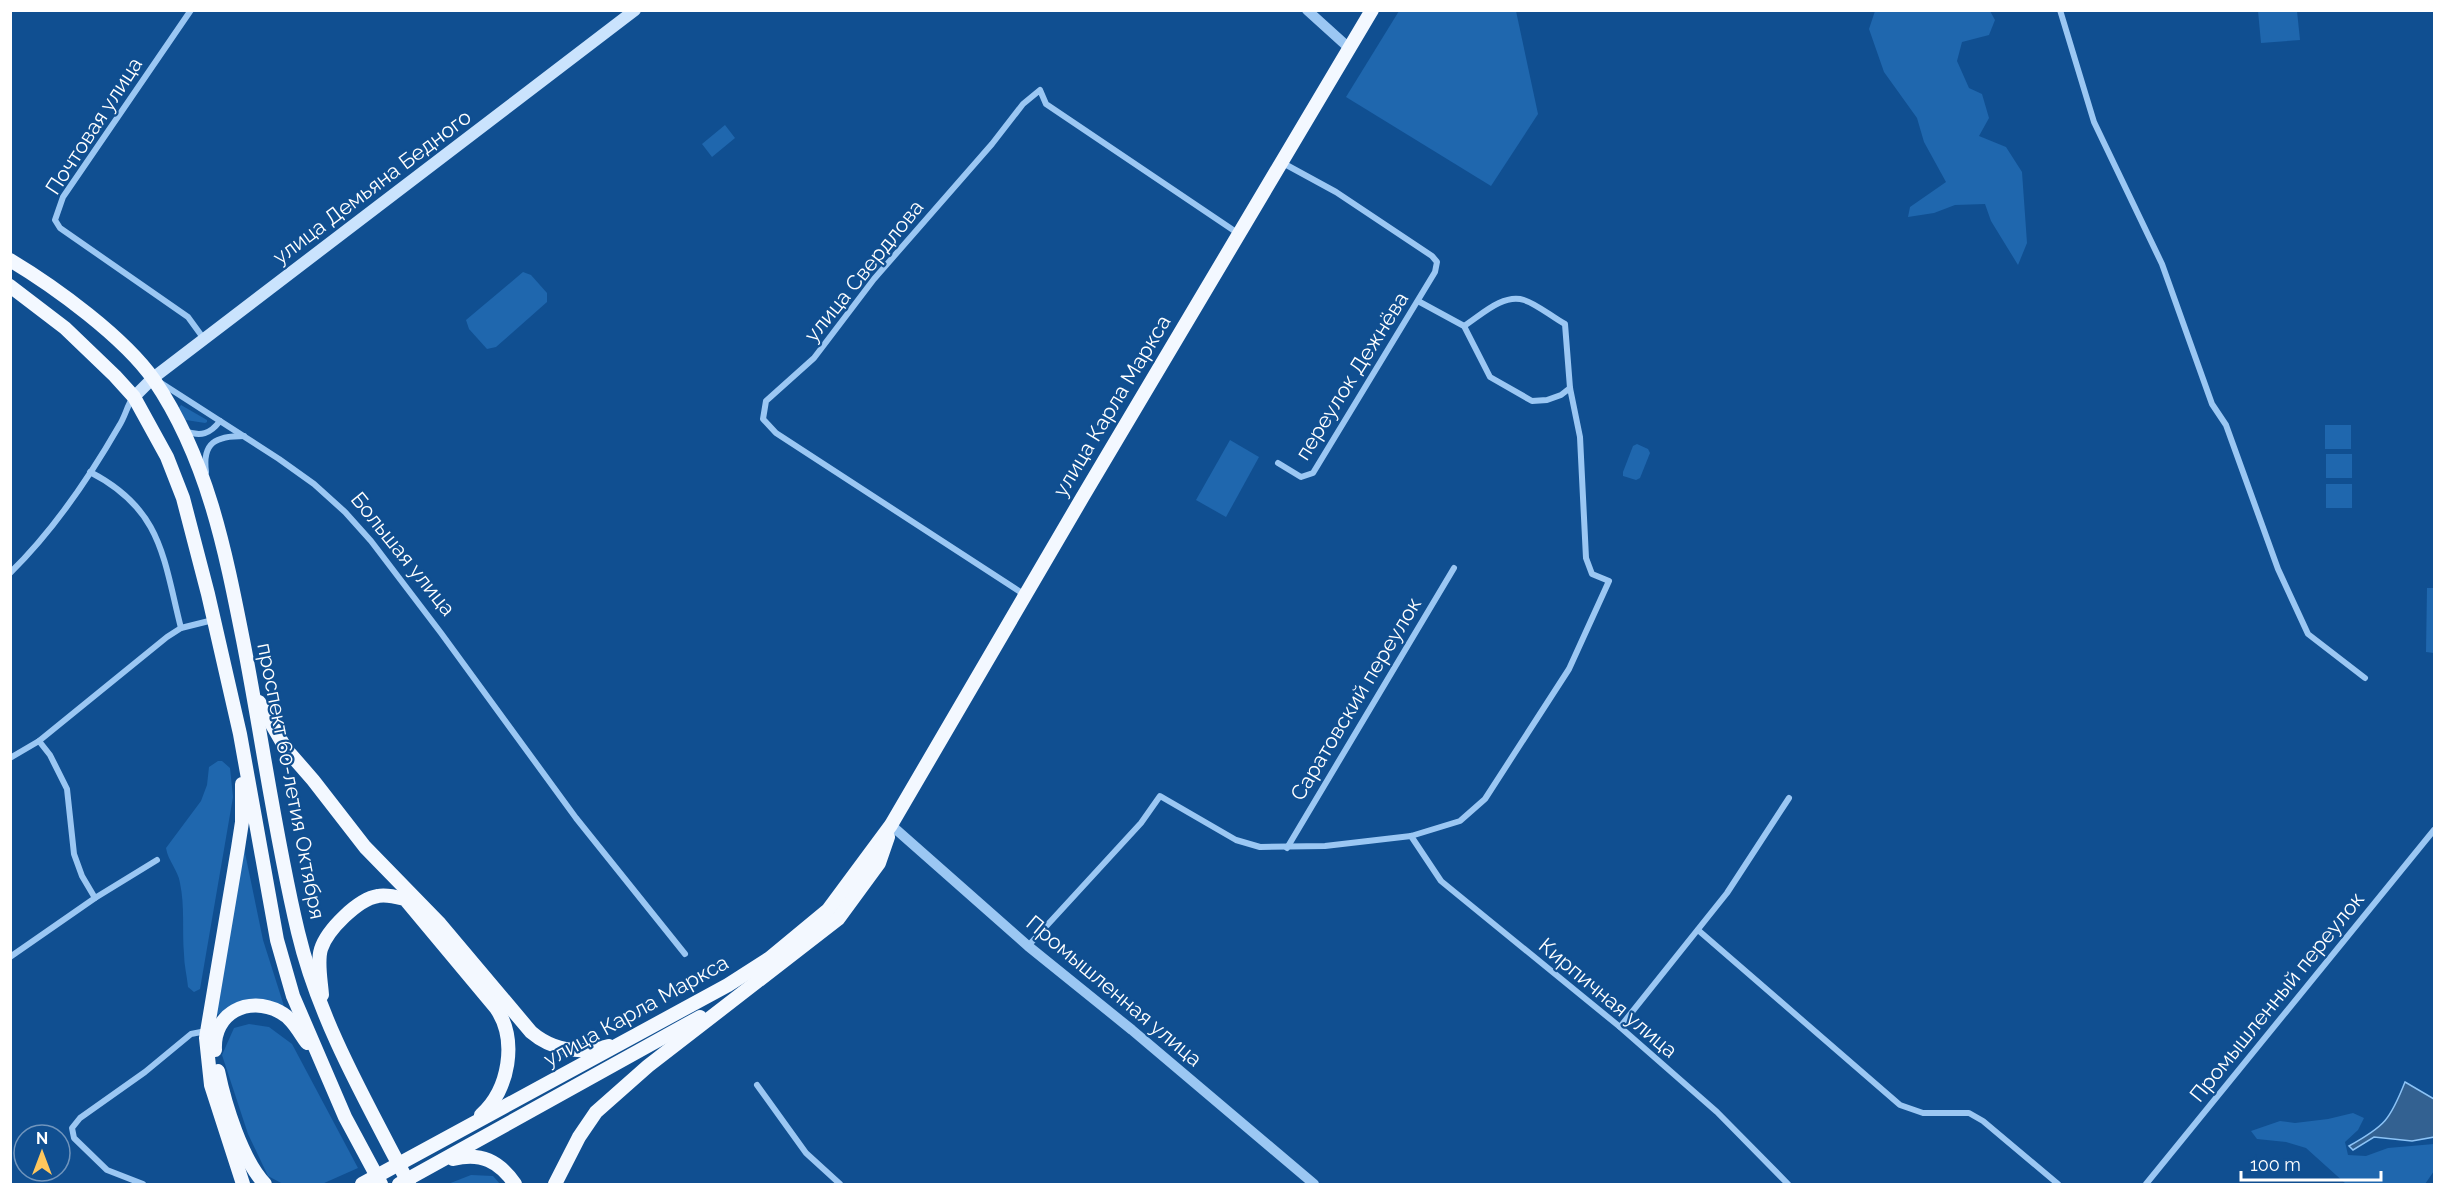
<svg xmlns="http://www.w3.org/2000/svg" width="2445" height="1195" viewBox="0 0 2445 1195" font-family="Raleway,sans-serif">
<style>
.green{fill:#1f67ae}
.water{fill:#336191;stroke:#8cc3f6;stroke-width:1.5}
.lines{fill:none;stroke-linecap:round;stroke-linejoin:round}
.minor{stroke:#9bc7f3;stroke-width:6}
.tertiary{stroke:#9bc7f3;stroke-width:10}
.secondary{stroke:#cae3fd;stroke-width:12}
.trunk{stroke:#f3f8ff;stroke-width:14}
.labels{text-anchor:middle;stroke-width:4.5;stroke-linejoin:round;paint-order:stroke}
.street-label{font-size:21px;fill:#fff;stroke:#104f91}
</style>
<rect width="100%" height="100%" fill="#104f91"/>
<g class="green">
<polygon points="1399,11 1516,11 1538,114 1491,186 1346,97"/>
<polygon points="1875,11 1990,11 1995,20 1989,35 1962,42 1957,61 1969,88 1982,94 1989,118 1979,136 2006,147 2022,172 2027,243 2018,265 1991,221 1985,204 1955,205 1934,213 1908,217 1910,207 1946,182 1924,142 1917,118 1884,72 1869,29"/>
<polygon points="2258,11 2297,11 2300,40 2261,43"/>
<polygon points="725,125 735,138 712,157 702,144"/>
<polygon points="523,272 531,275 547,293 547,302 496,347 487,349 469,329 466,320"/>
<polygon points="181,405 207,420 207,422 205,423 186,420 178,409"/>
<rect x="2325" y="425" width="26" height="24"/>
<polygon points="1230,440 1259,457 1226,517 1196,500"/>
<polygon points="1637,444 1648,449 1650,453 1640,478 1636,480 1623,476 1623,472 1633,446"/>
<rect x="2326" y="454" width="26" height="24"/>
<rect x="2326" y="484" width="26" height="24"/>
<polygon points="2427,588 2434,588 2434,653 2426,652"/>
<path d="M218 761H222L230 768 233 797 200 989 194 992 188 987C187 976 184 965 184 954 182 930 185 907 180 883 178 870 168 861 166 848L201 801 207 785 209 767Z"/>
<polygon points="244,848 263,940 284,1006 236,1003 214,1017"/>
<polygon points="249,1024 269,1027 292,1044 358,1168 322,1184 283,1184 268,1176 248,1134 222,1055 234,1028"/>
<polygon points="2353,1113 2364,1118 2358,1130 2345,1142 2348,1155 2366,1156 2388,1148 2434,1144 2434,1171 2425,1184 2346,1184 2306,1148 2286,1142 2257,1139 2251,1131 2280,1121 2295,1123 2328,1119"/>
<polygon points="471,1175 493,1176 500,1184 448,1184"/>
</g>
<path class="water" d="M2405 1082 2434 1099V1137L2412 1141 2374 1137 2353 1150 2349 1146C2385 1126 2390 1120 2405 1082Z"/>
<g class="lines">
<g class="minor">
<polyline points="191,10 63,197 55,220 60,228 188,317 204,339"/>
<polyline points="2060,10 2094,122 2162,264 2212,404 2226,425 2278,569 2308,634 2365,678"/>
<polyline points="1418,301 1464,326 1490,377 1532,401 1547,400 1561,395 1570,388"/>
<polyline points="161,383 279,459 314,484 345,512 371,541 441,633 576,818 685,954"/>
<path d="M185 431C201 437 210 434 220 421"/>
<polyline points="1278,463 1301,477 1313,473 1435,272 1437,262 1432,256 1336,192 1281,162"/>
<path d="M90 472C162 509 163 557 181 628"/>
<path d="M206 472C202 442 216 436 244 436"/>
<path d="M10 573C53 531 89 478 119 426 125 417 127 406 133 397"/>
<polyline points="1025,595 776,433 763,419 766,401 814,358 874,279 992,144 1023,104 1040,90 1046,104 1239,234"/>
<polyline points="39,741 50,755 67,789 74,854 82,876 95,898"/>
<polyline points="10,758 39,741 167,637 181,628 213,620"/>
<polyline points="1411,836 1441,881 1620,1027 1717,1112 1788,1184"/>
<polyline points="1287,848 1454,568"/>
<polyline points="1698,930 1900,1105 1923,1113 1969,1113 1983,1121 2058,1184"/>
<path d="M1028 946 1141 823 1160 796 1236 840 1260 847 1325 846 1411 836 1460 821 1485 799 1569 669 1609 581 1592 574 1586 558 1580 437 1570 388 1565 324C1552 317 1537 304 1524 300 1503 293 1480 316 1464 326"/>
<polyline points="10,957 95,898 157,860"/>
<polyline points="1620,1027 1727,893 1789,798"/>
<polyline points="757,1085 806,1153 840,1184"/>
<polyline points="143,1184 107,1170 74,1138 72,1128 80,1118 145,1072 191,1034 206,1031"/>
<polyline points="2146,1184 2434,830"/>
</g>
<g class="tertiary">
<polyline points="1307,10 1349,48"/>
<polyline points="891,825 1028,946 1132,1030 1314,1184"/>
</g>
<polyline class="secondary" points="134,397 153,378 635,10"/>
<g class="trunk">
<path d="M10 260C55 287 124 337 154 380 207 458 225 549 243 640 262 737 275 836 298 932 319 1021 367 1103 409 1184"/>
<polyline points="10,286 65,328 115,376 134,397 167,457 183,498 208,594 240,734 277,940 293,996 345,1117 381,1184"/>
<path d="M259 702 286 749 313 780 365 847 440 924 531 1032C553 1051 581 1054 609 1046"/>
<polyline points="242,784 242,822 238,848 206,1038 211,1085 243,1184"/>
<path d="M322 995C321 981 317 962 321 949 327 930 358 899 378 896 386 894 397 897 405 899L496 1008C518 1040 509 1090 481 1115"/>
<path d="M215 1050C213 1013 248 995 280 1012 292 1018 299 1032 307 1043"/>
<path d="M218 1071C225 1105 242 1160 265 1184"/>
<path d="M453 1159C481 1152 499 1161 515 1184"/>
<polyline points="362,1184 728,985 770,958 828,910 891,825 1082,498 1372,10"/>
<polyline points="399,1184 700,1017"/>
<polyline points="555,1184 579,1137 596,1112 648,1066 838,919 879,863 888,837"/>
</g>
</g>
<g class="labels">
<g class="street-label">
<text transform="translate(94 126) rotate(-57)" y="7">Почтовая улица</text>
<text transform="translate(372 187) rotate(-37)" y="7">улица Демьяна Бедного</text>
<text transform="translate(864 271) rotate(-51)" y="7">улица Свердлова</text>
<text transform="translate(1352 376) rotate(-58)" y="7">переулок Дежнёва</text>
<text transform="translate(1112 406) rotate(-59)" y="7">улица Карла Маркса</text>
<text transform="translate(403 554) rotate(51)" y="7">Большая улица</text>
<text transform="translate(1356 699) rotate(-59)" y="7">Саратовский переулок</text>
<text transform="translate(291 781) rotate(79)" y="7">проспект 60-летия Октября</text>
<text transform="translate(1114 991) rotate(40)" y="7">Промышленная улица</text>
<text transform="translate(2277 997) rotate(-51)" y="7">Промышленный переулок</text>
<text transform="translate(1608 998) rotate(40)" y="7">Кирпичная улица</text>
<text transform="translate(636 1011) rotate(-29)" y="7">улица Карла Маркса</text>
</g>
</g>
<rect width="2445" height="1195" fill="none" stroke="#ffffff" stroke-width="24"/>
<g transform="translate(42 1153)"><circle r="28" fill="#104f91" stroke="#7095bd" stroke-width="1.5"/>
<path d="M0-4.5L10 22L0 15L-10 22Z" fill="#ffc75d"/>
<text y="-9" font-size="16" font-weight="bold" text-anchor="middle" fill="#ffffff">N</text>
</g>
<path d="M2241 1171v9h140v-9" fill="none" stroke="#ffffff" stroke-width="3"/>
<text x="2250" y="1171" font-size="18" fill="#ffffff" stroke="#104f91" stroke-width="4.5" paint-order="stroke">100 m</text>
</svg>
